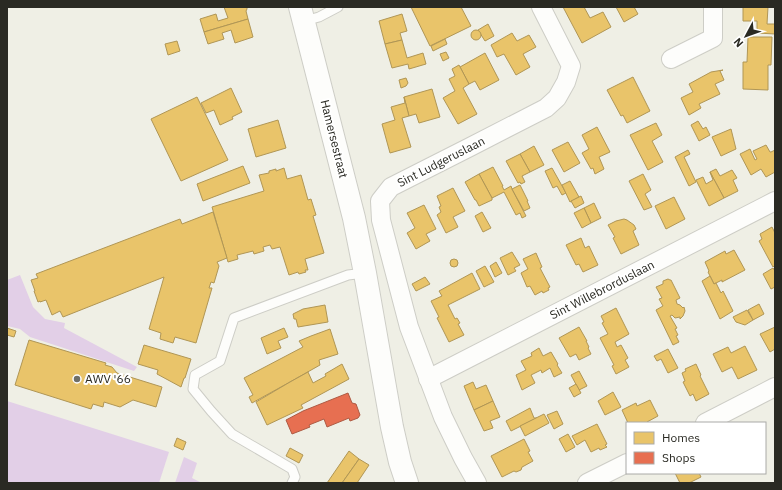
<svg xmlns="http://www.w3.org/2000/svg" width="782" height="490" viewBox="0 0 782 490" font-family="'IBM Plex Sans',sans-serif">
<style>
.green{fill:#e2cfe7}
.homes{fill:#e9c46a;stroke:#b09655}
.shops{fill:#e76f51;stroke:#ae5a43}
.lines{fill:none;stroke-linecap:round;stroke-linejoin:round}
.service-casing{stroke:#cdcdc6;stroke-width:11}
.minor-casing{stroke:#cdcdc6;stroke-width:20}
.primary-casing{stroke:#cdcdc6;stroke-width:24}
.service{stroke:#fdfdfb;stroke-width:9}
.minor{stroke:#fdfdfb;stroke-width:18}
.primary{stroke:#fdfdfb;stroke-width:22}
.poi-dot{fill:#6f6f67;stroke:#fff;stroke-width:1.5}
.labels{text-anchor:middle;stroke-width:4;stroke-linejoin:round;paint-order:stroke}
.street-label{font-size:12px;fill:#2a2a23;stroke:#fff}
.poi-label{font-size:12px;fill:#2a2a23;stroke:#fff;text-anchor:start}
</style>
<rect width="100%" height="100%" fill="#efefe5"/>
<g class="green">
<polygon points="20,275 33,307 45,319 65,323 64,328 137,367 134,371 30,337 20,329 7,326 7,280"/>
<polygon points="7,401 169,452 159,483 7,483"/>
<polygon points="184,457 197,463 192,478 202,483 175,483"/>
</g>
<g class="homes">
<polygon points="224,7 247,7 247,9 246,11 248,19 204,32 200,19 216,14 218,21 228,18"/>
<polygon points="411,7 461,7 471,26 430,46"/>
<polygon points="563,7 584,7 590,18 603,12 611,27 582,43"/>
<polygon points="616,7 634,7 638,14 624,22"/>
<polygon points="743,7 768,7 767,24 775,24 775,34 757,33 757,21 743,21"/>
<polygon points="402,14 407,31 400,33 402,40 385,44 379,21"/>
<polygon points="248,19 253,37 235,43 231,30 222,33 224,39 208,44 204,32"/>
<polygon points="488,24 494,36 485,41 478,30"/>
<circle cx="476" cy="35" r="5"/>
<polygon points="512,33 517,41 529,35 536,47 523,54 530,67 516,75 504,54 497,57 491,45"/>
<polygon points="748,37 772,37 771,65 768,65 768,90 743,89 743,62 747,62"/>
<polygon points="445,39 447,44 433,51 431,46"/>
<polygon points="402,40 407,58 423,53 426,64 409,69 408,64 392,68 385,44"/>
<polygon points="177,41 180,51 168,55 165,44"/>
<polygon points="446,52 449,58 443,61 440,54"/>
<polygon points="485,53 499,80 480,90 475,81 469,84 460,67"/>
<polygon points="459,65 469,84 463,88 477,114 458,124 443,98 455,91 449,79 455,76 452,69"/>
<polygon points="723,70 720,71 724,80 715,84 720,94 699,104 701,108 689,115 681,98 693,92 689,84 711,72"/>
<polygon points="633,77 650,111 627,123 623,115 621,116 607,90"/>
<polygon points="406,78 408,83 406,86 401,88 399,80"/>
<polygon points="231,88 242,112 232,117 233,119 220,125 214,110 206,113 201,103"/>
<polygon points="432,89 440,117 419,123 416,114 409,116 404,97"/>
<polygon points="197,97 228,160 181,181 151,119"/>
<polygon points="404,97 409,116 402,118 411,147 390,153 382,124 395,120 391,107 405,103"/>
<polygon points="278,120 286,148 256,157 248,129"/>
<polygon points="698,121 703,129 706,127 710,135 699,141 691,125"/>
<polygon points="656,123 662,135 652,141 663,162 648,170 630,135"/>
<polygon points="597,127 610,152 599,157 604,169 595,174 593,168 591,169 582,153 589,149 582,135"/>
<polygon points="731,129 736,149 721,156 712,137"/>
<polygon points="568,142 580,163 564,172 552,150"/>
<polygon points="766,145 770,152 771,152 775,150 775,172 766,177 761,169 751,175 740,154 750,149 755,160 757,159 753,151"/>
<polygon points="534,146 544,165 530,172 520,154"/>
<polygon points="688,150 690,154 684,157 696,182 689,186 675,157"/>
<polygon points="520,154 530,172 522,176 525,182 521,184 520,182 518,183 506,161"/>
<polygon points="243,166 250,183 203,201 197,184"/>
<polygon points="493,167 503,186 502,186 504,190 511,186 512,189 526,216 522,218 520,213 516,215 504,192 492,198 479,174"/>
<polygon points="284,168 287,179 301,175 308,200 311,199 316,215 313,216 324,253 305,259 308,270 305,270 306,272 299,274 298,272 289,275 280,247 272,249 270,245 263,247 264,251 254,254 253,251 237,255 238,259 228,262 212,207 264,191 259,175 269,173 269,171 276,169 276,171"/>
<polygon points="552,168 566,193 562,195 557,186 553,188 545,171"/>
<polygon points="716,169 720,176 732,170 737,178 733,180 738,191 724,198 710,172"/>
<polygon points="710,172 724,198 709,206 696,180 703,177 706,184 713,180"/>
<polygon points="479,174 492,198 492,200 479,206 476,200 475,200 465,182"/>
<polygon points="643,174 651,190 645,194 652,207 644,210 629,181"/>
<polygon points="570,181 579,197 570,202 562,185"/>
<polygon points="520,185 528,201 527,201 530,208 524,211 512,189"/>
<polygon points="453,188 465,211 453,217 458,227 446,233 437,215 441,212 439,207 441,206 437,196"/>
<polygon points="581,196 584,203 575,208 571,201"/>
<polygon points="674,197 685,219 666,229 655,206"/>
<polygon points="594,203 601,218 591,223 584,208"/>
<polygon points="424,205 436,229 426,234 430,241 416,249 407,233 415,228 407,213"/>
<polygon points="584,208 591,223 582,228 574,213"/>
<polygon points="213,212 227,258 217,262 219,266 214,283 211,282 209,288 212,288 196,343 175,337 173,343 160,339 161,333 149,329 164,277 63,317 60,311 52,315 46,300 40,302 40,301 38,302 34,291 35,291 31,280 38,278 36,274 180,219 182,224"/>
<polygon points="482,212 491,228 483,232 475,216"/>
<polygon points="624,219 627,220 634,225 636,229 633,231 639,245 621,254 613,238 615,237 608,225 616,221"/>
<polygon points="772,227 775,233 775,265 773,267 759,241 762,239 760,234"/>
<polygon points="581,238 585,248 589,246 598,265 583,272 579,264 576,265 566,245"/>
<polygon points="734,250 745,270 722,282 722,280 714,284 708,272 709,271 705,262 725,251 726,254"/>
<polygon points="512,252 520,265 514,268 516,271 508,275 500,258"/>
<polygon points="536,253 542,267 540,268 550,287 548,288 549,290 543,293 542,291 535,295 530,286 527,287 521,273 528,269 523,259"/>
<circle cx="454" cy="263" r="4"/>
<polygon points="496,262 502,273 495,277 490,266"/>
<polygon points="485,266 494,282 484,287 476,271"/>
<polygon points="773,268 775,271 775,287 771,289 763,274"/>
<polygon points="472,273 480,289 448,305 455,319 457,318 460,323 458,324 464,335 449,342 437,318 439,317 431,301 442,296 439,291"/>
<polygon points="710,276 714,284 716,283 721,293 723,291 733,311 720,319 702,281"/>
<polygon points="425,277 430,284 416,291 412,284"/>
<polygon points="668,279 670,280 671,280 680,298 676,300 677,304 680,305 683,308 684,307 685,311 683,316 680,319 680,317 675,318 672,315 670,316 677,328 675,329 678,335 676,336 679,342 673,345 656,310 663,306 659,299 662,298 656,287 663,284 663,281"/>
<polygon points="759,304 764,314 753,320 748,310"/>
<polygon points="325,305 328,322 298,327 296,319 294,319 293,314 303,309"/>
<polygon points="616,308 629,334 615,342 617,347 621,345 628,358 625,360 629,367 616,374 612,366 614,365 600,338 608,334 602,323 604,322 601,316"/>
<polygon points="747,310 753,320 745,325 736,322 733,317"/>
<polygon points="579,327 587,341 586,341 589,347 588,348 591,354 579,360 576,354 570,357 559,338"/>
<polygon points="775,327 775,349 770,352 760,334"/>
<polygon points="7,328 16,331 14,337 7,335"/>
<polygon points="284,328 288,337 278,341 281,348 267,354 261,338"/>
<polygon points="330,329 338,354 319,360 320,365 290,382 252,403 249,397 253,395 244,378 303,347 299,341 311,336"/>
<polygon points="29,340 106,363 105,365 112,367 117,373 162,387 156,407 133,400 120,407 104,402 103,407 93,404 91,409 15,385"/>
<polygon points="144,345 191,359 185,378 184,378 181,387 157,374 158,370 138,364"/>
<polygon points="745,346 757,370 738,379 732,367 722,372 713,354 728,347 731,353"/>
<polygon points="539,348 543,356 551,352 558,364 557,365 562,373 554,377 550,368 542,373 541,370 531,375 535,383 522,390 516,375 526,370 521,361 532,356 531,353"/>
<polygon points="668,349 678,368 668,373 661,359 657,361 654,356"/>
<polygon points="342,364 349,379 301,405 303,408 267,425 256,402 290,382 308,372 313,383 326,376 325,374"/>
<polygon points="696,364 701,375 700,376 709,394 696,401 693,394 690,396 683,382 685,381 682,373 686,371 685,369"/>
<polygon points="579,371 587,386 579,390 571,375"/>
<polygon points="473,382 476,389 486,385 493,401 474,410 464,386"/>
<polygon points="576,384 581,393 574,397 569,388"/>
<polygon points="613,392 621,407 605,415 598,401"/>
<polygon points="650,400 658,416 647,422 647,423 628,423 622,410 636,403 637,406"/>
<polygon points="493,401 500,417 490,421 493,428 484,431 474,410"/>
<polygon points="530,408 534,418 537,418 511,431 506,421"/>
<polygon points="557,411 563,424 554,429 547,415"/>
<polygon points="544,414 549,423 525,436 520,426"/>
<polygon points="597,424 607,444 605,445 607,447 600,450 599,448 591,452 585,440 577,445 572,436"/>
<polygon points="568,434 575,447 566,452 559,439"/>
<polygon points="177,438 186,442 183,450 174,446"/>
<polygon points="524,439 530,451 528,452 533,461 524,466 522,467 521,470 516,472 514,471 502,477 491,456"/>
<polygon points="290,448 303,455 299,463 286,456"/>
<polygon points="349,451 359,459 342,483 327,483"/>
<polygon points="359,459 369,465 357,483 342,483"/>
<polygon points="675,473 699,473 701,477 689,483 680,483"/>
</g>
<polygon class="shops" points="348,393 352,403 356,404 360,415 358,418 350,421 349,418 327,427 324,419 309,425 310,427 292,434 286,420 303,411"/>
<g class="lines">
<defs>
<g id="service">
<polyline points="304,21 319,17 338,7"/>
<polyline points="292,483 295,477 292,469 232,434 211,411 193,389 195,375 220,361 234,318 348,275 365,273"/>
</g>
<g id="minor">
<polyline points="671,59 713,38 713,7"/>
<polyline points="428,379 775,201"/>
<polyline points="705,423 775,387"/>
<polyline points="477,483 463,458 443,417 409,327 381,220 380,201 391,187 470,147 546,108 557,98 566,82 571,66 541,7"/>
<polyline points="587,483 627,463"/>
</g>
<polyline id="primary" points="300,7 354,218 365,273 392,427 400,462 407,483"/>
</defs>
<use href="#service" class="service-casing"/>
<use href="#minor" class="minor-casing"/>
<use href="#primary" class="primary-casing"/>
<use href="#service" class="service"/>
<use href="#minor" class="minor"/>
<use href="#primary" class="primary"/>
</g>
<circle class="poi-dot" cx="77" cy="379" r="4"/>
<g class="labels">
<g class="street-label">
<text transform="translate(334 139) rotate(76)" y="4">Hamersestraat</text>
<text transform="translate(441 162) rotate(-27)" y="4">Sint Ludgeruslaan</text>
<text transform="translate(602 290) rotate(-27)" y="4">Sint Willebrorduslaan</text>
</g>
<g class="poi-label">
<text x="85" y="383">AWV '66</text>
</g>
</g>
<rect width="782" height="490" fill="none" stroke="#2a2a23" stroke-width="16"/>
<rect x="626" y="422" width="140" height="52" fill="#ffffff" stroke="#aaaaa7"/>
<rect x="634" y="432" width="20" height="12" fill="#e9c46a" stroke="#aaaaa7"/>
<text x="662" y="442" font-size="12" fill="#2a2a23">Homes</text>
<rect x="634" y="452" width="20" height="12" fill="#e76f51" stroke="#aaaaa7"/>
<text x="662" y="462" font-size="12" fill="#2a2a23">Shops</text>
<g transform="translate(746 36) rotate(229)" stroke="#ffffff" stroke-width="3" paint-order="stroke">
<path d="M0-3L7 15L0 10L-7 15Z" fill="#2a2a23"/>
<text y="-6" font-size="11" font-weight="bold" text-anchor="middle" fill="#2a2a23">N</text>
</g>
</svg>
